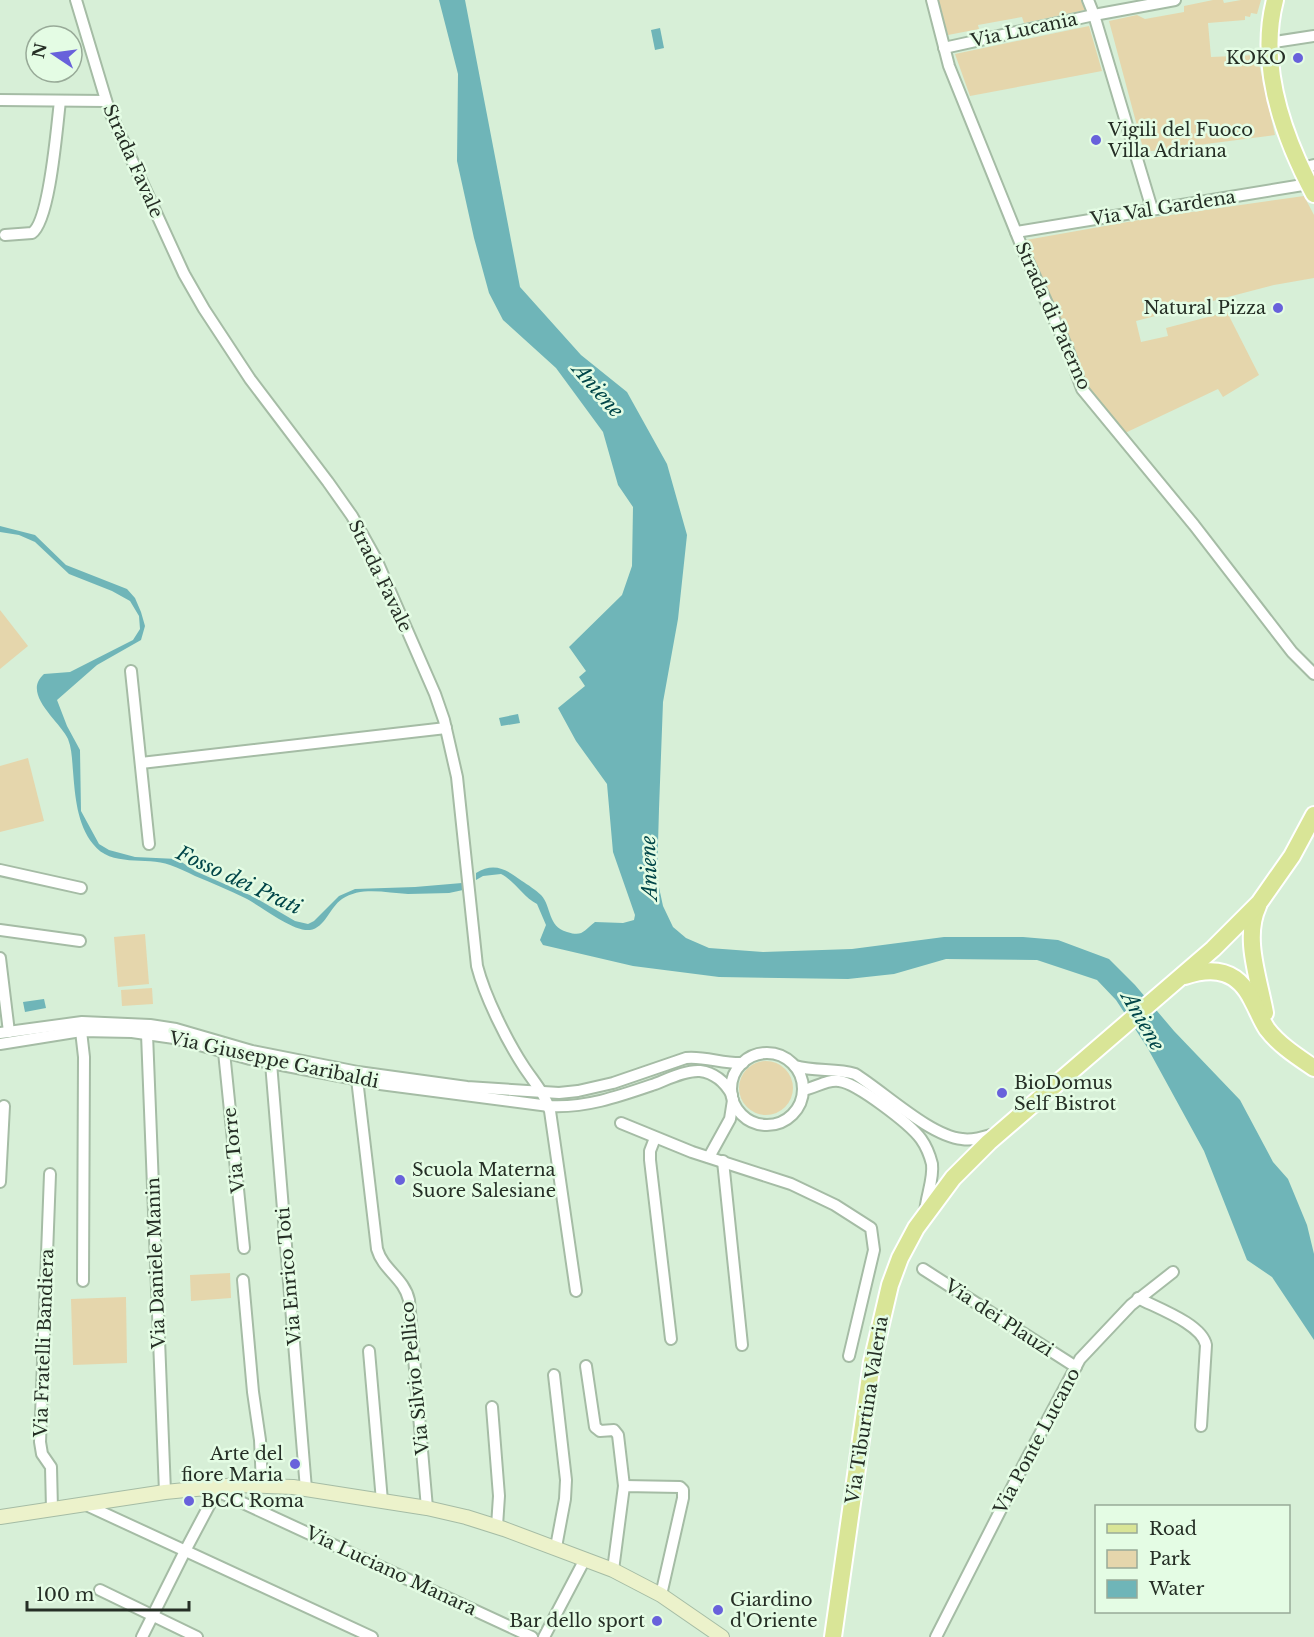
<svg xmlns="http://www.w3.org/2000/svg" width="1314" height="1637" viewBox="0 0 1314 1637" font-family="'Libre Baskerville',serif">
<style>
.green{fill:#e5d6ac}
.water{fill:#6fb5b8}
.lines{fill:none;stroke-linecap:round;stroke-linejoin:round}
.minor-casing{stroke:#a5bca5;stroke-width:14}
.secondary-casing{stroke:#a5bca5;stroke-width:16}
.primary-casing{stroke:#fff;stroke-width:20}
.minor{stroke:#fff;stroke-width:10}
.secondary{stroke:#ecf2cb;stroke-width:14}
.primary{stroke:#d9e597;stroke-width:16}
.poi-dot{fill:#6861db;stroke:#e4fce4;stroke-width:2}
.labels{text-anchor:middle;stroke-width:5;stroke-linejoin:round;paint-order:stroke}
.street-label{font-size:18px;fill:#252e25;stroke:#e4fce4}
.poi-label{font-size:18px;fill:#252e25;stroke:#e4fce4;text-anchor:start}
.water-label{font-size:20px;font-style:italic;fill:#004548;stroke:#e4fce4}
</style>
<rect width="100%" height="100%" fill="#d7efd7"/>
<g class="green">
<polygon points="938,0 1081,0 1085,10 1024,23 1022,17 978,25 979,29 948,35"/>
<polygon points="1213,0 1223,0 1224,3 1241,0 1261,0 1257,14 1251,13 1250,17 1245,16 1245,20 1208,23 1211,57 1257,55 1275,135 1144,152 1109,21 1137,15 1145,19 1184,12 1184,6"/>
<polygon points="1089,26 1102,71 970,96 955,54"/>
<polygon points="1304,196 1314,215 1314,278 1274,285 1136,321 1141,342 1168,336 1166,328 1227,312 1259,375 1223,397 1218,389 1125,433 1089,390 1061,319 1028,251 1026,240 1150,218"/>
<polygon points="0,610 28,646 0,669"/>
<polygon points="28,758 44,821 0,832 0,766"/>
<polygon points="145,934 149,984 118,987 114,937"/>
<polygon points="152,988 153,1004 122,1006 121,990"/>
<circle cx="766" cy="1088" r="27"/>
<polygon points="230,1273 231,1298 191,1301 190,1275"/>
<polygon points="126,1297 127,1363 73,1365 71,1299"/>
</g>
<g class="water">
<path d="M439 0H465L520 287 581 355 627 392 667 464 687 535 678 619 663 702 659 809 657 878 663 906 673 927 686 938 709 948 763 952 852 949 944 937H1023L1058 940 1109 959 1135 985 1174 1031 1240 1100 1273 1162 1288 1179 1307 1225 1314 1254V1340L1272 1277 1247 1260 1204 1151 1147 1047 1116 1000 1097 980 1037 960 946 959 894 974 848 979 719 977 633 966 543 945 540 940 546 925 537 904C523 897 515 881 501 874L483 876 476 880V873C494 862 506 869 522 881 528 885 536 890 541 895 552 907 547 926 567 932 583 937 583 931 595 922L623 923 634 920 635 915 613 852 607 784 576 741 558 708 585 686 579 677 586 671 569 647 622 595 632 566 633 507 618 485 603 432 556 368 503 320 489 293 474 238 457 161 458 74Z"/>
<polygon points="660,28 664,48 655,50 651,30"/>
<path d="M0 526 35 535 66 565 127 589 135 598 141 612 145 626 141 640 97 665 57 700 67 726 80 750 81 811 99 844 109 850 135 857 177 859 195 871 254 897 295 921 308 924 314 921 339 896 355 889 415 887 462 883 463 890 449 893C436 893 422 894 408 894 387 893 361 886 342 899 330 907 325 928 310 930 293 932 261 906 245 898 229 890 212 883 195 876 187 872 179 868 170 865 146 856 111 868 93 844 77 824 75 796 73 771 72 760 72 749 68 739 60 721 21 694 44 674L70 672 133 640 140 629 139 616 130 601 112 591 69 574 35 542 19 535 0 532Z"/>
<polygon points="518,714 520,723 501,726 499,718"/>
<polygon points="44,999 46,1008 25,1012 23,1002"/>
</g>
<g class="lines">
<defs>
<g id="minor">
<path d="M76 0 109 110 184 274 204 309 250 379 328 482 352 516 376 559 435 694 444 720 457 777 477 966C485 997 507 1041 524 1067 534 1082 545 1094 550 1111L576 1291"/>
<polyline points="932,0 949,66 1026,257 1068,350 1082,389 1194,525 1292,652 1314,674"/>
<polyline points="1088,0 1094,15 1152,209"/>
<polyline points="1268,43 1314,36"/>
<polyline points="944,48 1094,15 1175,0"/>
<polyline points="0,100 106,101"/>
<polyline points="1302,168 1314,165"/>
<polyline points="1016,232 1309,184"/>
<path d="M5 235 32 233C50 221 57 125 60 101"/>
<polyline points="131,671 149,844"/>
<polyline points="141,763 446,728"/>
<polyline points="0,870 81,888"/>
<polyline points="0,930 80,941"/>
<polyline points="0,958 9,1032"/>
<polyline points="81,1031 84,1057 83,1281"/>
<path d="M0 1033 82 1022 150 1025 176 1029 252 1051 358 1072 467 1087 559 1093 578 1091 613 1083 686 1058C705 1056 723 1064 743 1063"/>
<polyline points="147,1034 165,1492"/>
<path d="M0 1044 81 1031 132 1032 174 1038 250 1059 380 1084 549 1106C585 1108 617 1097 652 1085 666 1080 685 1070 700 1071 715 1073 725 1082 732 1095"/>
<polyline points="224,1052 244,1248"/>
<circle cx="767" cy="1089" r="36"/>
<polyline points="271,1063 306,1489"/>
<path d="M795 1066C815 1072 836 1068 855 1074 884 1092 930 1136 962 1139 973 1141 984 1137 994 1134"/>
<path d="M357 1079 377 1249C383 1270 404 1278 409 1300L427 1508"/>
<path d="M803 1090C815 1088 827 1079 839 1081 857 1083 910 1124 921 1139 926 1146 930 1156 932 1164 934 1181 925 1198 925 1215"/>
<polyline points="621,1123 692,1152 791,1184 835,1205 871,1228 874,1250 849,1356"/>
<polyline points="655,1138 650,1151 650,1160 671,1339"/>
<polyline points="709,1157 730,1119 733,1100"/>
<polyline points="723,1161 742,1345"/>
<polyline points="50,1174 40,1442 42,1454 51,1467 52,1509"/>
<polyline points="0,1182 4,1106"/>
<polyline points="923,1269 1076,1367"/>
<polyline points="243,1280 253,1392 260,1440 262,1484"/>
<path d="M1138 1298C1157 1308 1202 1324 1206 1345L1201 1426"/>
<polyline points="369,1351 382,1501"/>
<polyline points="586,1366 595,1427 600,1431 614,1430 618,1435 624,1486"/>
<polyline points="554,1375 566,1480 565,1499 556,1547"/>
<polyline points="492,1407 499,1496 497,1526"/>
<polyline points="217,1491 532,1637"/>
<polyline points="84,1504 372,1637"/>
<polyline points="613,1570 624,1486 680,1487 683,1490 683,1498 661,1595"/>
<polyline points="100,1590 197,1637"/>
<polyline points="142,1637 185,1551 220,1485"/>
<polyline points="544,1637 585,1559"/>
<polyline points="936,1637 1024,1464 1080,1359 1131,1305 1173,1272"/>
</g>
<polyline id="secondary" points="0,1517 165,1492 237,1485 293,1487 427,1508 466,1517 504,1529 613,1570 661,1595 722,1637"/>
<g id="primary">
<path d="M1275 0C1258 65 1283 136 1314 194"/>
<path d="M1258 906C1243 938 1259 979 1265 1013"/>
<path d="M1185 976C1215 966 1238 971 1252 1000 1257 1009 1261 1020 1267 1029 1279 1045 1298 1057 1314 1068"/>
<polyline points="833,1637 872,1362 890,1285 900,1258 916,1228 953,1178 989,1142 1213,949 1259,903 1292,856 1314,815"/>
</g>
</defs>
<use href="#minor" class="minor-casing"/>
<use href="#secondary" class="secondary-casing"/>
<use href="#primary" class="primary-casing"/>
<use href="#minor" class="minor"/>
<use href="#secondary" class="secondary"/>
<use href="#primary" class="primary"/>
</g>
<g class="poi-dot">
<circle cx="1298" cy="58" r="6"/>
<circle cx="1096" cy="140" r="6"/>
<circle cx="1278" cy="308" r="6"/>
<circle cx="1002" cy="1093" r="6"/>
<circle cx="400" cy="1180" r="6"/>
<circle cx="295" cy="1464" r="6"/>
<circle cx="189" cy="1501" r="6"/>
<circle cx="718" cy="1610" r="6"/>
<circle cx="657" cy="1621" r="6"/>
</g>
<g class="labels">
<g class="street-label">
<text transform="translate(1024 30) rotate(-12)" y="6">Via Lucania</text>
<text transform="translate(133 161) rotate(66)" y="6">Strada Favale</text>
<text transform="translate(1163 208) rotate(-9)" y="6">Via Val Gardena</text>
<text transform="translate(1053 316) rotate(66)" y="6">Strada di Paterno</text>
<text transform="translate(380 576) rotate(64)" y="6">Strada Favale</text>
<text transform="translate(274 1060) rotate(12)" y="6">Via Giuseppe Garibaldi</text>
<text transform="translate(234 1150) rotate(-96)" y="6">Via Torre</text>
<text transform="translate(156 1263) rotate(-92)" y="6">Via Daniele Manin</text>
<text transform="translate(289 1276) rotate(-95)" y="6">Via Enrico Toti</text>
<text transform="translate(999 1318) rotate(33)" y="6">Via dei Plauzi</text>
<text transform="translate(44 1343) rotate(-88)" y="6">Via Fratelli Bandiera</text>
<text transform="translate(415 1378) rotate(-96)" y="6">Via Silvio Pellico</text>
<text transform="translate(867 1410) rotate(-81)" y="6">Via Tiburtina Valeria</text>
<text transform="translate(1037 1441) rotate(-62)" y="6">Via Ponte Lucano</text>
<text transform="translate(391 1571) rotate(25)" y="6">Via Luciano Manara</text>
</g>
<g class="poi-label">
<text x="1286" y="64" text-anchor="end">KOKO</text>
<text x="1108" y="136">Vigili del Fuoco<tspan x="1108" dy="21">Villa Adriana</tspan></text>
<text x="1266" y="314" text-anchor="end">Natural Pizza</text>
<text x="1014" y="1089">BioDomus<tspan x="1014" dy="21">Self Bistrot</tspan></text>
<text x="412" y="1176">Scuola Materna<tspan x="412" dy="21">Suore Salesiane</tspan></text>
<text x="283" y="1460" text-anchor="end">Arte del<tspan x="283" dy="21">fiore Maria</tspan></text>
<text x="201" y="1507">BCC Roma</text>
<text x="730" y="1606">Giardino<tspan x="730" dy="21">d'Oriente</tspan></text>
<text x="645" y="1627" text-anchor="end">Bar dello sport</text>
</g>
<g class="water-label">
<text transform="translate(598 390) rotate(49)" y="7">Aniene</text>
<text transform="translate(649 868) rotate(-92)" y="7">Aniene</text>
<text transform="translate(239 880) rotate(25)" y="7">Fosso dei Prati</text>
<text transform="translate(1143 1021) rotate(60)" y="7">Aniene</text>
</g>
</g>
<rect x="1095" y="1505" width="195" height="108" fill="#e4fce4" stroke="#98aa98" stroke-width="1.5"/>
<rect x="1107" y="1524" width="30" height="9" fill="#d9e597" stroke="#98aa98" stroke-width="1.5"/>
<text x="1149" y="1535" font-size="18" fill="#252e25">Road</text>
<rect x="1107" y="1550" width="30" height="18" fill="#e5d6ac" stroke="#98aa98" stroke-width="1.5"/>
<text x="1149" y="1565" font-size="18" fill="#252e25">Park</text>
<rect x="1107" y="1580" width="30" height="18" fill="#6fb5b8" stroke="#98aa98" stroke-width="1.5"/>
<text x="1149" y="1595" font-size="18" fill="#252e25">Water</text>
<g transform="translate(54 54) rotate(283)"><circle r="28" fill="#e4fce4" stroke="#98aa98" stroke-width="1.5"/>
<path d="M0-4.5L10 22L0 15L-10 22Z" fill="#6861db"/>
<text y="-9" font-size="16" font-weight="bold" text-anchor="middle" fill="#252e25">N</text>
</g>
<path d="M27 1601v9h162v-9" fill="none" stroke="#252e25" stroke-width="3"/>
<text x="36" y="1601" font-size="18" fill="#252e25" stroke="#e4fce4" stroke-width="4.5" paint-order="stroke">100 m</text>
</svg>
